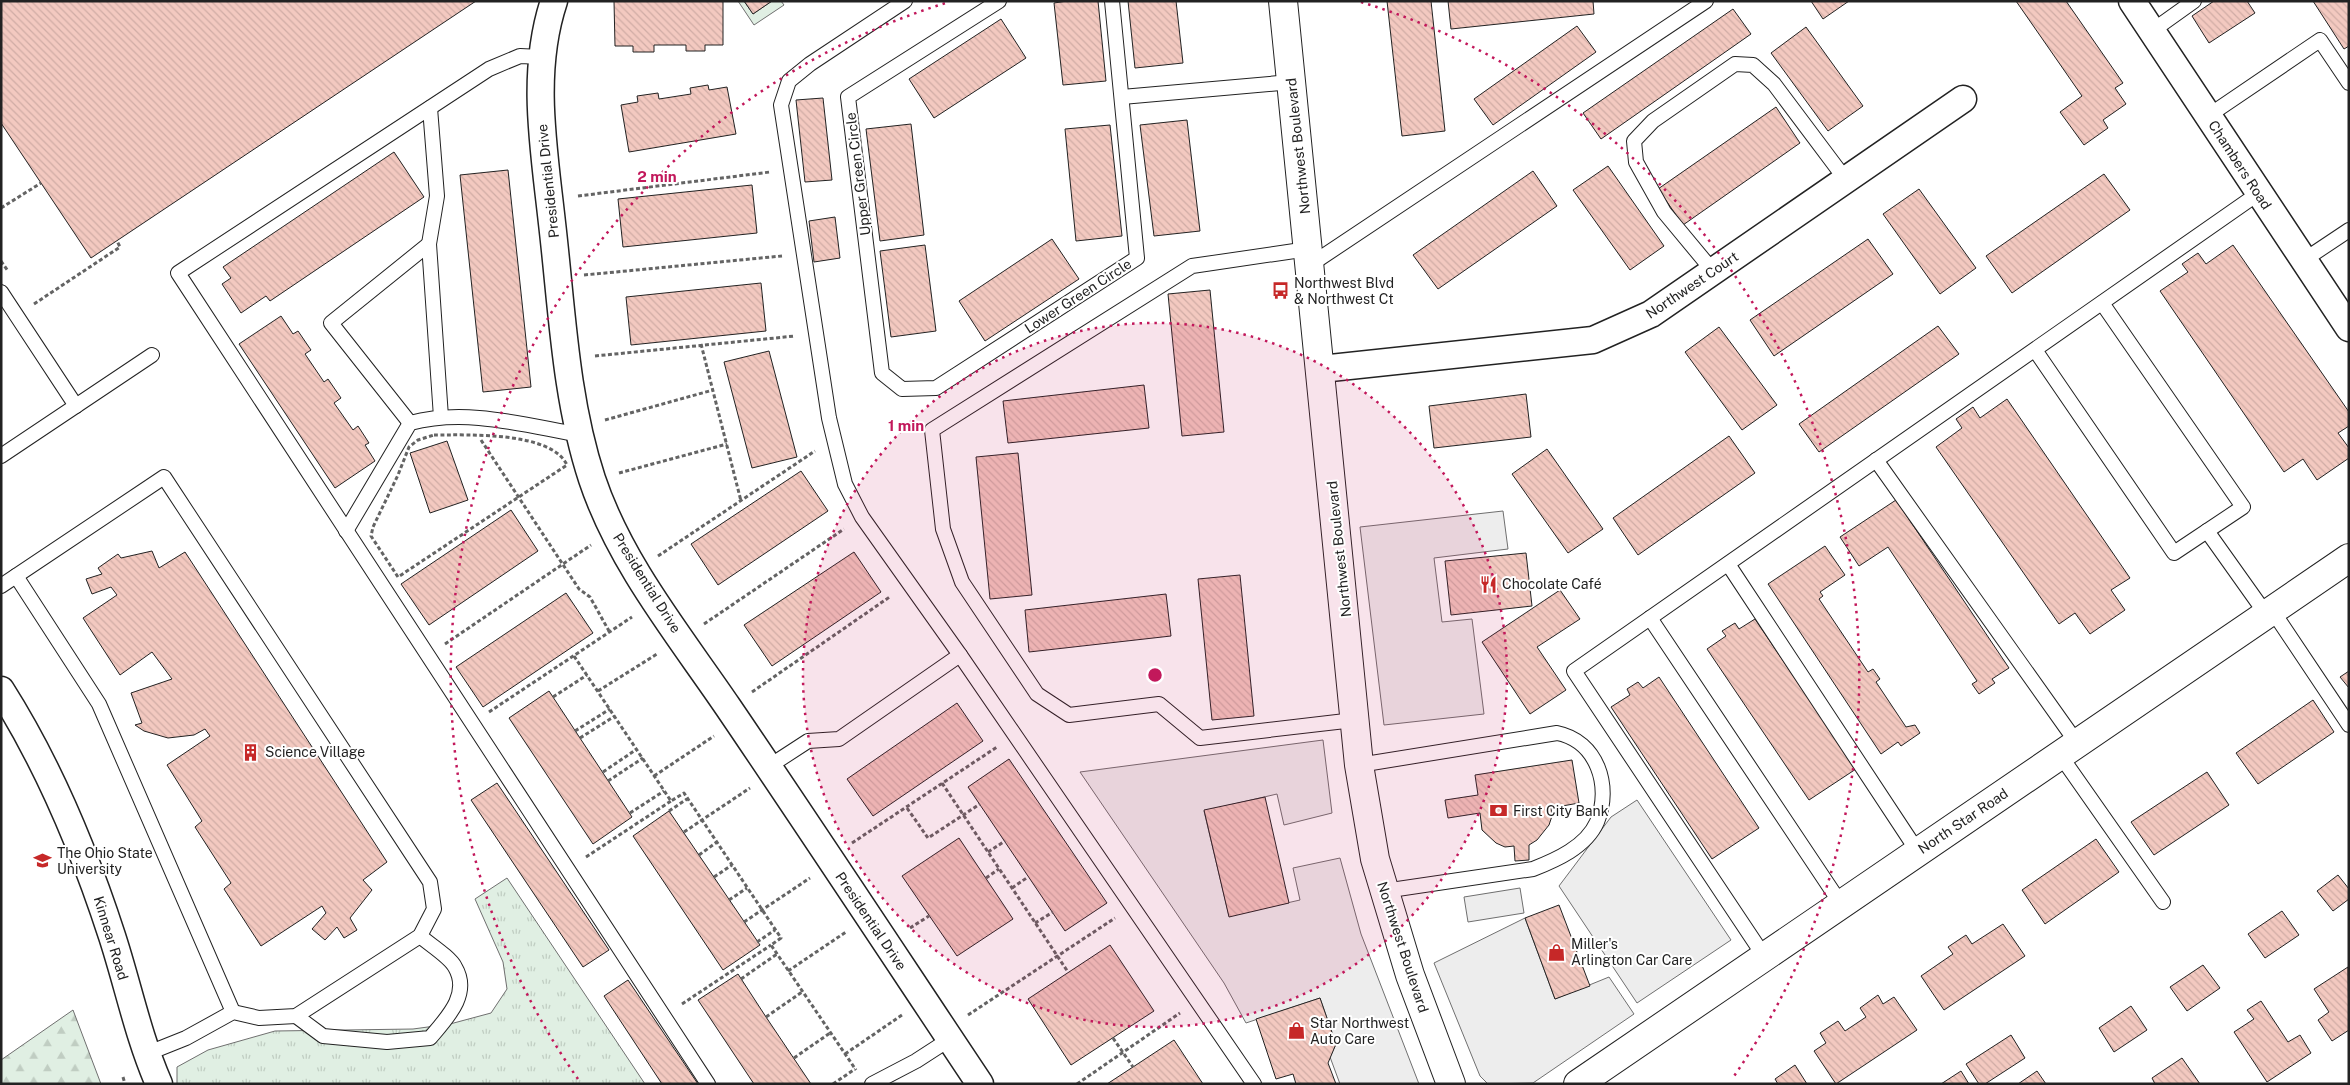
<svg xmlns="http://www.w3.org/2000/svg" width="2350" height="1085" viewBox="0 0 2350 1085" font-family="'Public Sans',sans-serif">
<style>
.grass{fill:url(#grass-tufts);stroke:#6f6f6f}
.forest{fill:url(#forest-firs);stroke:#6f6f6f}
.green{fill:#e0efe3;stroke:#6f6f6f}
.parking{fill:#ededed;stroke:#6f6f6f}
.building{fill:url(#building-back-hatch);stroke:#222}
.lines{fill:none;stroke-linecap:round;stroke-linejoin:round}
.lane-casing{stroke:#222;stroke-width:16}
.street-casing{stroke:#222;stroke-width:29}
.secondary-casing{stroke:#222;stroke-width:30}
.path{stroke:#646464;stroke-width:3;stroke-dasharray:4 2.5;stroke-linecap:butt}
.lane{stroke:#fff;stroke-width:14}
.street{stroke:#fff;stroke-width:26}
.secondary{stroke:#fff;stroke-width:28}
.ring{fill:none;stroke:#c2185b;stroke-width:2.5;stroke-dasharray:2.5 5}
.labels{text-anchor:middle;stroke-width:4;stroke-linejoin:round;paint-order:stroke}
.street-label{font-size:14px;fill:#222;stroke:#fff}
.poi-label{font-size:14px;fill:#222;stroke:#fff;text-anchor:start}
.centre{fill:#c2185b;stroke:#fff;stroke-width:2.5}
.ring-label{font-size:15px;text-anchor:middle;font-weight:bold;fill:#c2185b;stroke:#fff;stroke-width:4;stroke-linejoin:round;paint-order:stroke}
</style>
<defs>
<pattern id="grass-tufts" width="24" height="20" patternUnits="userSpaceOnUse" patternTransform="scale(1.25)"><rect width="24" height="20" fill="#e0efe3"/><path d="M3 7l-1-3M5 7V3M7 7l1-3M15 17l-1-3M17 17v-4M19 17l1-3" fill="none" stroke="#c0cdc2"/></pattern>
<pattern id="forest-firs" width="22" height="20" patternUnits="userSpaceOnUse" patternTransform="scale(1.25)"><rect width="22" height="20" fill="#e0efe3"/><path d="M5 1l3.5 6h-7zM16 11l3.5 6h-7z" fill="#c0cdc2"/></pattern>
<pattern id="building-back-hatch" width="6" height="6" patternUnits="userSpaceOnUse" patternTransform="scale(1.25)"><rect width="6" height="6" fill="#f3c9c0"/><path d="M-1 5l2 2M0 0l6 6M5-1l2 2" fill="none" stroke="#d0aca5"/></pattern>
</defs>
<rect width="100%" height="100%" fill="#fff"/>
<polygon class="grass" points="507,878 645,1084 177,1084 177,1067 208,1050 275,1031 413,1029 450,1024 491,1013 507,989 503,962 475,899"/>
<polygon class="forest" points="73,1010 101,1084 1,1084 1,1060"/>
<polygon class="green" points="738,1 744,1 753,14 772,1 781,1 784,5 754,25"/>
<g class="parking">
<polygon points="1503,511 1508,549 1434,558 1442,622 1472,619 1484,714 1384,725 1360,527"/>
<polygon points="1323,740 1332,813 1284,825 1277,794 1204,811 1229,916 1300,900 1293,868 1340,858 1361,934 1419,1084 1340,1084 1330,1057 1336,1044 1320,998 1246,1023 1224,983 1080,772"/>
<polygon points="1637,800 1731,940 1637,1003 1559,886 1611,817"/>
<polygon points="1520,888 1524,913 1468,922 1464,897"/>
<polygon points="1525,918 1555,999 1609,977 1634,1014 1533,1083 1488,1084 1480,1076 1434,963"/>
</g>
<g class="building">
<polygon points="1,1 476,1 91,258 1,123"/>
<polygon points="614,1 723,1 723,45 705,45 705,51 686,51 686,45 654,45 654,52 633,52 633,46 615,46"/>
<polygon points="744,1 772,1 753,14"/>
<polygon points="1067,1 1098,1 1106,81 1063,85 1054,3"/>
<polygon points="1128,1 1176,1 1183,63 1135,68"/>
<polygon points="1387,1 1431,1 1445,131 1402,136"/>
<polygon points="1448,1 1593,1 1594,14 1451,29"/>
<polygon points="1811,1 1849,1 1823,19"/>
<polygon points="2016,1 2066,1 2123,83 2115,88 2126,104 2103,120 2108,128 2084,145 2060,112 2082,96"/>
<polygon points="2214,1 2247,1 2255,13 2209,43 2192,16"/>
<polygon points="2313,1 2349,1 2349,46 2344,49"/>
<polygon points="1733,9 1751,34 1601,139 1583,113"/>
<polygon points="1001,19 1026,58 934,118 909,79"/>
<polygon points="1577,26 1596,52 1493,125 1474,99"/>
<polygon points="1806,27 1863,106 1828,131 1771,53"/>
<polygon points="708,85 709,90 727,87 736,134 629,152 621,105 638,102 637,96 658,93 659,99 691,94 690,88"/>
<polygon points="823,98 832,180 805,182 796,100"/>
<polygon points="1776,107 1800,143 1683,225 1658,189"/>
<polygon points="1187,120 1200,231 1154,236 1140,125"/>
<polygon points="911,124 924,235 880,241 866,129"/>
<polygon points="1110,125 1122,236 1076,241 1065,129"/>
<polygon points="394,152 424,197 270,301 266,296 241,313 222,284 231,278 223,267"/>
<polygon points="1608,166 1664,246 1630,270 1573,190"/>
<polygon points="508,170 531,387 483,392 460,175"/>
<polygon points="1533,171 1557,206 1438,289 1413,255"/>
<polygon points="2104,174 2130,210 2012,293 1986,256"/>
<polygon points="752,185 757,233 623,247 618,199"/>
<polygon points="1919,189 1976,268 1940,294 1883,214"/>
<polygon points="835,217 840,258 814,262 809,221"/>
<polygon points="1052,239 1079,279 985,341 959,301"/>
<polygon points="1868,239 1893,274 1774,356 1750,320"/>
<polygon points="925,245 936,331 891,337 880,251"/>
<polygon points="2233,245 2349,412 2349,426 2338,433 2349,448 2349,458 2317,480 2303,459 2284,472 2160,291 2188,272 2182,264 2198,253 2206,264"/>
<polygon points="761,283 766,331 631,345 626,297"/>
<polygon points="1210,290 1224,432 1182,436 1168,294"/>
<polygon points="281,316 293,334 298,331 311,350 305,354 324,382 328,379 341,398 334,403 353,430 358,426 369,443 365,445 375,461 335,488 239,344"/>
<polygon points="1938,326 1959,354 1819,452 1799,424"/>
<polygon points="1719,327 1777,405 1742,430 1685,352"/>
<polygon points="769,351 797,457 752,468 724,362"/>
<polygon points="1144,385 1149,428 1008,443 1003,401"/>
<polygon points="1526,394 1531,437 1434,448 1429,406"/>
<polygon points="2007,399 2130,578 2111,590 2125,610 2090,634 2075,613 2059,624 1936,447 1962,428 1956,419 1973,407 1980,418"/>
<polygon points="1729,436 1755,473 1638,555 1613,518"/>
<polygon points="447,441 468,500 430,513 410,453"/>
<polygon points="1547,449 1603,529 1568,553 1512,474"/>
<polygon points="1018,453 1032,595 990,599 976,457"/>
<polygon points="801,471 828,511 718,585 691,544"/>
<polygon points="1896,500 2009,668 1992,679 1995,683 1979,694 1972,684 1977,681 1888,547 1859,566 1840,537"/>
<polygon points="511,510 538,551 429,625 401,584"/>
<polygon points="1825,546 1845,575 1820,592 1823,596 1819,599 1868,672 1873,669 1880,679 1876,682 1906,727 1915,725 1920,733 1901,746 1898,742 1881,754 1768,584"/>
<polygon points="152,551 159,568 185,552 387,862 363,880 372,890 350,918 357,930 344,938 337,927 325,940 312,929 326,913 322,906 261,946 224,889 231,883 195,827 202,821 167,765 210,736 205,729 194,735 168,738 144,731 135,725 142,723 131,693 172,679 152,652 120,675 83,618 117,595 111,587 92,594 86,579 102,574 98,568 118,554 121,558"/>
<polygon points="854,552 881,592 772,666 744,625"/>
<polygon points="1526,553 1532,606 1451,615 1445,561"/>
<polygon points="1240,575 1254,716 1212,720 1198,579"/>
<polygon points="1560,590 1580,619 1537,647 1566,690 1530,714 1482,642"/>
<polygon points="566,593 593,633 483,707 456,667"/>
<polygon points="1166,594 1171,636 1029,652 1025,610"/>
<polygon points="1755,619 1856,769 1809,800 1707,649 1726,636 1722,631 1735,623 1739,629"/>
<polygon points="2349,671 2349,688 2340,677"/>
<polygon points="1659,677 1759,828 1712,859 1611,707 1630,695 1627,689 1638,682 1643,688"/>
<polygon points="549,691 632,817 593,844 509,718"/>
<polygon points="2313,700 2334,732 2258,784 2236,753"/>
<polygon points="957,703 983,741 873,816 847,779"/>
<polygon points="1009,759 1107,903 1065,931 968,787"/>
<polygon points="1572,760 1579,803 1551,808 1552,816 1549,825 1537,840 1529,845 1529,860 1515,861 1514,846 1505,847 1496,843 1482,830 1480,813 1448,818 1445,800 1478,795 1475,775"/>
<polygon points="2207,772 2229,805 2154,855 2131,822"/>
<polygon points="497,783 609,950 583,967 471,800"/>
<polygon points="1265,797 1289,903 1229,917 1204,810"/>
<polygon points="669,811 760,945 723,970 633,836"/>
<polygon points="959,838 1013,919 957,956 902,876"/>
<polygon points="2096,839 2119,872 2045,924 2022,890"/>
<polygon points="2338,875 2349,889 2349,899 2333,911 2317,891"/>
<polygon points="1559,905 1590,986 1555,999 1525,918"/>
<polygon points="2282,911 2299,935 2265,958 2248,934"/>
<polygon points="2003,924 2025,956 1944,1010 1921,976 1953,954 1948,947 1966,935 1972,944"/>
<polygon points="1110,945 1154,1011 1071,1065 1028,999"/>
<polygon points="2203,965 2220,988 2187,1011 2170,987"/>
<polygon points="2348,967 2349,1030 2332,1041 2318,1020 2329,1012 2314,989"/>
<polygon points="738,974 766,1017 811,1084 754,1084 698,1000"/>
<polygon points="628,980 698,1084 662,1084 604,996"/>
<polygon points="1878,995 1883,1004 1894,997 1917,1030 1836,1084 1814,1051 1826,1043 1820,1033 1838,1021 1845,1031 1866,1017 1860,1008"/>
<polygon points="1320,998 1336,1044 1328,1063 1336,1084 1296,1084 1293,1074 1276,1079 1256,1019"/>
<polygon points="2261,1001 2288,1042 2300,1035 2311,1053 2267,1082 2234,1032 2254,1019 2247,1010"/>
<polygon points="2131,1006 2147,1030 2114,1052 2099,1028"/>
<polygon points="2011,1035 2025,1058 1985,1084 1979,1084 1966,1064"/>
<polygon points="1174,1040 1203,1084 1107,1084 1133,1067"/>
<polygon points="2182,1058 2200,1084 2155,1084 2152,1078"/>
<polygon points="1795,1065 1807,1084 1778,1084 1775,1079"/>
<polygon points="1961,1071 1969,1084 1941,1084"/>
<polygon points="2037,1071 2046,1084 2018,1084"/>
</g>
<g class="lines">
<defs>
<g id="lane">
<polyline points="905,1 810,64 789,81 781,105 829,418 845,484 862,517 960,655 1254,1084"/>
<polyline points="999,1 848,97 882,373 902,389 936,388 1137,258 1112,1"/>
<polyline points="2152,31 2194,1"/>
<polyline points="541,57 520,56 489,69 178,273 708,1084"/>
<polyline points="1122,97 1291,82"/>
<polyline points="430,108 437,196 429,244 441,417"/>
<polyline points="2208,116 2320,40 2349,83"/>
<polyline points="1308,249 1192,266 932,430 943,529 962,582 1037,694 1069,715 1159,704 1200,738 1354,720"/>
<polyline points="2304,260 2349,230"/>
<polyline points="1310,265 1706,1"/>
<polyline points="1713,271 1664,212 1636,162 1634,141 1653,121 1735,64 1753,65 1774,84 1846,180"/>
<polyline points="1,292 76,406"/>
<polyline points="2035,350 2174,553 2243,507 2102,303"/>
<polyline points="410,423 331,323 429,244"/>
<polyline points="1,456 152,355"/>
<polyline points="1876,460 2077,743"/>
<path d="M346 531 410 423C467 408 523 425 581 435"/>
<polyline points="2207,531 2266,614"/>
<polyline points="1728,564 1918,852"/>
<polyline points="16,576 99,704 233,1012"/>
<polyline points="1,586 164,477 430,882 434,909 420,936 296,1016 259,1018 233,1012 186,1038 146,1054"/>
<polyline points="2272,610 2349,725"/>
<polyline points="1650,618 1841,904"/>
<polyline points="2060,755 2163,902"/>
<path d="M1359 765 1557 733C1597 741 1612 786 1597 822 1586 847 1556 860 1533 869L1384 891"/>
<polyline points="768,767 808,741 839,739 960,655"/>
<polyline points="1764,956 1574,671 2259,193"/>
<path d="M296 1016 323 1036 387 1042 430 1038C447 1018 471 994 455 967 450 957 429 944 420 936"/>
<polyline points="872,1084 916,1061 950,1039"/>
</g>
<g id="street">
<path d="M554 1C530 73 544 149 552 223 562 308 565 397 592 479 620 563 679 635 728 707 813 832 896 958 980 1084"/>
<polyline points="2132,1 2349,328"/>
<polyline points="1321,369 1593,340 1651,314 1963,99"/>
<path d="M1 690C50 767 84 850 112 936 128 985 138 1036 159 1084"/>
</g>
<g id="secondary">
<polyline points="1283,1 1359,765 1375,859 1410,975 1451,1084"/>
<polyline points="1578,1084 2349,558"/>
</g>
</defs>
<use href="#lane" class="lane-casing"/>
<use href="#street" class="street-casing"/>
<use href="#secondary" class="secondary-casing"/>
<g class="path">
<polyline points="578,196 770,172"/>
<polyline points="1,208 41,183"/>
<polyline points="1,261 8,271"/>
<polyline points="584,275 782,256"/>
<polyline points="34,304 120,247 117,241"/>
<polyline points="701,344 741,501"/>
<polyline points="595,356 795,336"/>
<polyline points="605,420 713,390"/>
<path d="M434 435C467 435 551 431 567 465L398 577 371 536 373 527 398 475 409 447 418 440Z"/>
<polyline points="481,440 579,589 590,597 609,631"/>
<polyline points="619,473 727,444"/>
<polyline points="658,556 815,451"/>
<polyline points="704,624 844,529"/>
<polyline points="445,644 591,545"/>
<polyline points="574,656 671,801 684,793 781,938 771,945 856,1070"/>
<polyline points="598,691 657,654"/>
<polyline points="752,692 891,596"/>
<polyline points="553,697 587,675"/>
<polyline points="489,712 632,617"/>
<polyline points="575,731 610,709"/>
<polyline points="580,738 615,716"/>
<polyline points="603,772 637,749"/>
<polyline points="654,776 714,736"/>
<polyline points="608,781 643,758"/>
<polyline points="942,783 1068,972"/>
<polyline points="907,808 928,838 980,804"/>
<polyline points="669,811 687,799"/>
<polyline points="630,813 664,791"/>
<polyline points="684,832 750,788"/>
<polyline points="852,843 997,747"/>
<polyline points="988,852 1005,841"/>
<polyline points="699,855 717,842"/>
<polyline points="586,857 671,801"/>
<polyline points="714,877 732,865"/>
<polyline points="986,878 999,869"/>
<polyline points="1012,888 1028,877"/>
<polyline points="729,900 747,888"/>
<polyline points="744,922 810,878"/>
<polyline points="1035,923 1053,912"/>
<polyline points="910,928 929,916"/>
<polyline points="757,942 775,930"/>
<polyline points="788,971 846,932"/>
<polyline points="741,979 777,954"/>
<polyline points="682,1004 771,945"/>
<polyline points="968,1015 1115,918"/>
<polyline points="766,1017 802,992"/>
<polyline points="1113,1038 1133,1067"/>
<polyline points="845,1054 902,1015"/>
<polyline points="794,1058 830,1033"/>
<polyline points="123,1077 125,1084"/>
<polyline points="833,1084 855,1069"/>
<polyline points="1077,1084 1180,1013"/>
</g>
<use href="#lane" class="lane"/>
<use href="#street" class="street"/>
<use href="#secondary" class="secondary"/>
</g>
<circle cx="1155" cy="675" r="352" fill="#c2185b" fill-opacity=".12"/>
<g class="ring">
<circle cx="1155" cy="675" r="352"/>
<path d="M578 1079A704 704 0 0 1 949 2M1361 2A704 704 0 0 1 1732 1079"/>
</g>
<defs>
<symbol id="bus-bare" viewBox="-9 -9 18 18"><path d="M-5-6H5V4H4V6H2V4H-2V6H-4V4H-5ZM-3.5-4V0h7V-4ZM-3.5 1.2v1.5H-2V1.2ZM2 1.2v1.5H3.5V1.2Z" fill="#c62828" stroke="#fff" stroke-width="2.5" paint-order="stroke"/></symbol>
<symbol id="restaurant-bare" viewBox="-9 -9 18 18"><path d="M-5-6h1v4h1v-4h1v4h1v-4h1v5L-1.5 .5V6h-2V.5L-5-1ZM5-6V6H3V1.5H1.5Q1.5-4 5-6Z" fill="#c62828" stroke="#fff" stroke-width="2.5" paint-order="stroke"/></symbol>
<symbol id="building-bare" viewBox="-9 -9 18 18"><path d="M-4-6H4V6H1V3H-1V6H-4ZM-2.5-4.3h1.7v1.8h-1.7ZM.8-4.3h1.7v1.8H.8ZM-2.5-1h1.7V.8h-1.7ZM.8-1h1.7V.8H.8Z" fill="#c62828" stroke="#fff" stroke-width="2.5" paint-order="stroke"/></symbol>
<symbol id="bank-bare" viewBox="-9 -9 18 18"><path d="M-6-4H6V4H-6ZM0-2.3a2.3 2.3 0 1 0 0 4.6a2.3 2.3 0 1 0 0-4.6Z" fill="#c62828" stroke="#fff" stroke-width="2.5" paint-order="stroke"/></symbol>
<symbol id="university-bare" viewBox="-9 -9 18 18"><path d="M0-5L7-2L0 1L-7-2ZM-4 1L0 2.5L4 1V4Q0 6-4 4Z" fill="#c62828" stroke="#fff" stroke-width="2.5" paint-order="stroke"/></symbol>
<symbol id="shop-bare" viewBox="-9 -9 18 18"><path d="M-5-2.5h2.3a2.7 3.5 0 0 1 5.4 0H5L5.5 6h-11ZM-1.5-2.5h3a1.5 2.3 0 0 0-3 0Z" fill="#c62828" stroke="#fff" stroke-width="2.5" paint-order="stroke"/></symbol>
</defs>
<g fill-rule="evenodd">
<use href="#bus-bare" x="1268" y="278" width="25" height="25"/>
<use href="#restaurant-bare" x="1476" y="572" width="25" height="25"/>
<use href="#building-bare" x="238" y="740" width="25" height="25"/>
<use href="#bank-bare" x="1486" y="798" width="25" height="25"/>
<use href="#university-bare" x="30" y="848" width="25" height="25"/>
<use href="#shop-bare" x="1544" y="940" width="25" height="25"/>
<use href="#shop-bare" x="1284" y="1018" width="25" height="25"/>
</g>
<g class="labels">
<g class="street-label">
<text transform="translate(1298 146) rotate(-96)" y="5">Northwest Boulevard</text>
<text transform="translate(2240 165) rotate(57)" y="5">Chambers Road</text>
<text transform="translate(858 174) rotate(-97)" y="5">Upper Green Circle</text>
<text transform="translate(548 181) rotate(-96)" y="5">Presidential Drive</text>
<text transform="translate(1692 285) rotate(-34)" y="5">Northwest Court</text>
<text transform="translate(1078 296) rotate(-33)" y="5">Lower Green Circle</text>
<text transform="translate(1339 549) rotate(-96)" y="5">Northwest Boulevard</text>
<text transform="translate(647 583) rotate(58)" y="5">Presidential Drive</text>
<text transform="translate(1963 821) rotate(-34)" y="5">North Star Road</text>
<text transform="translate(871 921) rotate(56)" y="5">Presidential Drive</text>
<text transform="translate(111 938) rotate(73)" y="5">Kinnear Road</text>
<text transform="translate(1403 947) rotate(72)" y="5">Northwest Boulevard</text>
</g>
<g class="poi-label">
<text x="1294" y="288">Northwest Blvd<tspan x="1294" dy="16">&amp; Northwest Ct</tspan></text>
<text x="1502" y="589">Chocolate Café</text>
<text x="265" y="757">Science Village</text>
<text x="1513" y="816">First City Bank</text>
<text x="57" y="858">The Ohio State<tspan x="57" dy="16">University</tspan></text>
<text x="1571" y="949">Miller's<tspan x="1571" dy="16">Arlington Car Care</tspan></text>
<text x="1310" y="1028">Star Northwest<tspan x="1310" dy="16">Auto Care</tspan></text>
</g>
</g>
<circle cx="1155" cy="675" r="8" class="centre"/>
<g class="ring-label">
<text x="657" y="182">2 min</text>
<text x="906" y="431">1 min</text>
</g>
<rect width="2350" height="1085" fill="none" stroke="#222222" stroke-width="5"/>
</svg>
